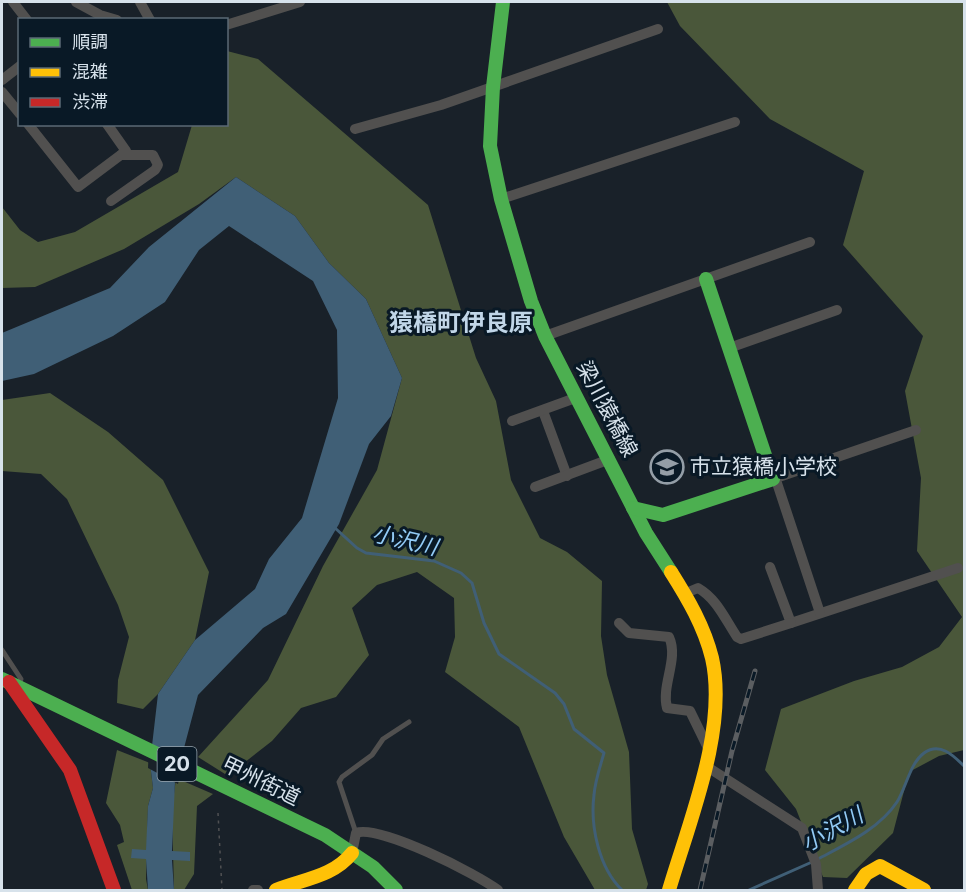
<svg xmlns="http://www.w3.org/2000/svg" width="966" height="892" viewBox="0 0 966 892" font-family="Inter,'Noto Sans JP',sans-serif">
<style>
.forest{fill:#4a573a}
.water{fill:#405f76}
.pier{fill:#192129}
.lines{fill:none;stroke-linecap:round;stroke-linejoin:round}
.stream{stroke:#405f76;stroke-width:3}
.path{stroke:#505153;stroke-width:1.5;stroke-dasharray:3 4.5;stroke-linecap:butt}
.lane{stroke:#51504f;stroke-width:5}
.street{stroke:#51504f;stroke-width:10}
.fast{stroke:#4caf50;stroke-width:14}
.slow{stroke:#ffc107;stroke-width:14}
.jam{stroke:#c62828;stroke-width:14}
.rail-casing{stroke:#5b5e61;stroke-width:5}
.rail{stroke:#091926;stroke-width:3;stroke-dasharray:9;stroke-linecap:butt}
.labels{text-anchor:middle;stroke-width:6;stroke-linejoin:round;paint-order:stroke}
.shield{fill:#091926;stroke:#99a6b0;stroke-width:1.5}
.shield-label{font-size:20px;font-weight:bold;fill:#d7e2eb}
.street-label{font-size:21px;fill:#d7e2eb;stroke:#091926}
.poi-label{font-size:21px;fill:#d7e2eb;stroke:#091926;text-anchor:start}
.water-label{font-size:22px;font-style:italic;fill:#92cbf6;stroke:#091926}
.quarter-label{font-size:24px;font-weight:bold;fill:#c1d6e8;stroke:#091926}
</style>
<rect width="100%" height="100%" fill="#192129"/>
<g class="forest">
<polygon points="667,2 964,2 964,750 939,756 909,772 893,833 847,878 823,877 796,809 765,770 781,709 854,681 902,667 939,647 962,617 917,551 921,478 905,391 923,336 843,245 864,171 770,119 680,26"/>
<polygon points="227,51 258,59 428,205 476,358 496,401 511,480 540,538 567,552 602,581 601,636 607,675 629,752 632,829 648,884 646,890 595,890 564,837 519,727 445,672 455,637 454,598 417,572 377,585 352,608 369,655 336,697 301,708 272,741 235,770 225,774 198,757 268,680 323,566 377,470 402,378 366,299 329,263 295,216 236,177 199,204 124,249 35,287 2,288 2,207 20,230 38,242 75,232 178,172 192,125 226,124"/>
<polygon points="50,393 108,432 163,480 209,572 195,640 158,694 143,709 117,703 118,680 129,637 118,605 67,499 41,474 2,471 2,400"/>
<polygon points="117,750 150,763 153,788 148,806 146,879 148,890 132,890 117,845 124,842 120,825 106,803"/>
<polygon points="176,778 213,794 197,806 194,874 184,890 174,890 172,810"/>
</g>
<polygon class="water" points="236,177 295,216 329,263 366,299 402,378 391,416 369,444 339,524 286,614 263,628 198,695 175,782 172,851 190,852 190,861 172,860 174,890 148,890 146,859 131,858 132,849 146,850 148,806 153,788 150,763 158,694 195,640 255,589 269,559 302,518 338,398 337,330 313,281 229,226 199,250 165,302 113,336 34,374 2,381 2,333 110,288 149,247"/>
<polygon class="pier" points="149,746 183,762 178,784 148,768"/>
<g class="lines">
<g class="stream">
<path d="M335 528 357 548 366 553 434 561 461 573 472 583 484 623 499 654 555 693 564 704 574 729 604 753C600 767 595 781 594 795 590 826 599 868 622 890"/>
<path d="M818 859C846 844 879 829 897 802 906 788 910 763 924 753 940 742 953 755 964 766"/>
<polyline points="749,890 812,862"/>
</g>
<polyline class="path" points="218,813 222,890"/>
<g class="lane">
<polyline points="2,650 21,679 20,682"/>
<polyline points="356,833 339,782 342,777 372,755 383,739 409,722"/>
</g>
<g class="street">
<polyline points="13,2 27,20"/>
<polyline points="76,2 100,15 117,20"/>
<polyline points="140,2 150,20"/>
<polyline points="226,25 300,2"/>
<polyline points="2,80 20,66"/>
<polyline points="2,92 20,114"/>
<polyline points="28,124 78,187 126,151 107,124"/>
<polyline points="355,129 441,105 658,29"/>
<polyline points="501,199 735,122"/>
<polyline points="111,201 155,170 158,165 153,155 121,155"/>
<polyline points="545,336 810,242"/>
<polyline points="729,348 837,310"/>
<polyline points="543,411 567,476"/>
<polyline points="512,421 578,397"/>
<polyline points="535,487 610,459"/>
<polyline points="770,567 791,623 958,568"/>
<path d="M686 593 698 588C717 599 725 619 737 637L741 639 791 623"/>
<polyline points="820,613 777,483 773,479 916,430"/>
<path d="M619 623 629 633 669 637C679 659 661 685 667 708L690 711 710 752"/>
<polyline points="706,766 802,828 816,864 818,890"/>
<path d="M352 853 356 833C379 824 477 874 498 890"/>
<polyline points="253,890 258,890"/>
</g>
<g class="fast">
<polyline points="503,2 493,87 490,146 501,199 531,301 545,336 646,533 671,572"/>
<polyline points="633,508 663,515 773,479 706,279"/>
<polyline points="2,679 325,835 373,867 396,890"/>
</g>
<g class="slow">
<path d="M276 890C303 879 333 877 352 853"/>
<path d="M669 890C689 822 728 729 712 658 704 626 688 599 671 572"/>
<polyline points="855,890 866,874 880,866 924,890"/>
</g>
<polyline class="jam" points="9,682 70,770 114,890"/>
<defs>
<polyline id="rail" points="700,890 732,751 755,671"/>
</defs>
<use href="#rail" class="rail-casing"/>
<use href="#rail" class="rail"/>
</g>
<defs>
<symbol id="school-ring" viewBox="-11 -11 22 22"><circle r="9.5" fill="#091926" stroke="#949ea7" stroke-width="1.5"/><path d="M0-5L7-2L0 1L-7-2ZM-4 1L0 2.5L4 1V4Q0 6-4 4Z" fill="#949ea7"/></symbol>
</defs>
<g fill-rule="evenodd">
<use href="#school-ring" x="648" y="448" width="38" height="38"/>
</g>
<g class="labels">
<rect class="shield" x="157.5" y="747" width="39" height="34" rx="4.5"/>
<g class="shield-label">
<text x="177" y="771">20</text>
</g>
<g class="street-label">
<text transform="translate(607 409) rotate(62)" y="7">梁川猿橋線</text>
<text transform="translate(261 781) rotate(26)" y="7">甲州街道</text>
</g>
<g class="poi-label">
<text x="690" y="474">市立猿橋小学校</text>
</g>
<g class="water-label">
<text transform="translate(405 540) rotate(13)" y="8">小沢川</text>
<text transform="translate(832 829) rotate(-29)" y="8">小沢川</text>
</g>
<g class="quarter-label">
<text x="461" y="331">猿橋町伊良原</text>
</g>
</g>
<rect width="966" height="892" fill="none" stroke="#d7e2eb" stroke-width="6"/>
<rect x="18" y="18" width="210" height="108" fill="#091926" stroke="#5b6975" stroke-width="1.5"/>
<rect x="30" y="38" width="30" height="9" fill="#4caf50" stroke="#5b6975" stroke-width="1.5"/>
<text x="72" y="48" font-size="18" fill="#d7e2eb">順調</text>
<rect x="30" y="68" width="30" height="9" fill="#ffc107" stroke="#5b6975" stroke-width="1.5"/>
<text x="72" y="78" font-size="18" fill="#d7e2eb">混雑</text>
<rect x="30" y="98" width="30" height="9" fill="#c62828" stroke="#5b6975" stroke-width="1.5"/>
<text x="72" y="108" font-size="18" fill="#d7e2eb">渋滞</text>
</svg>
